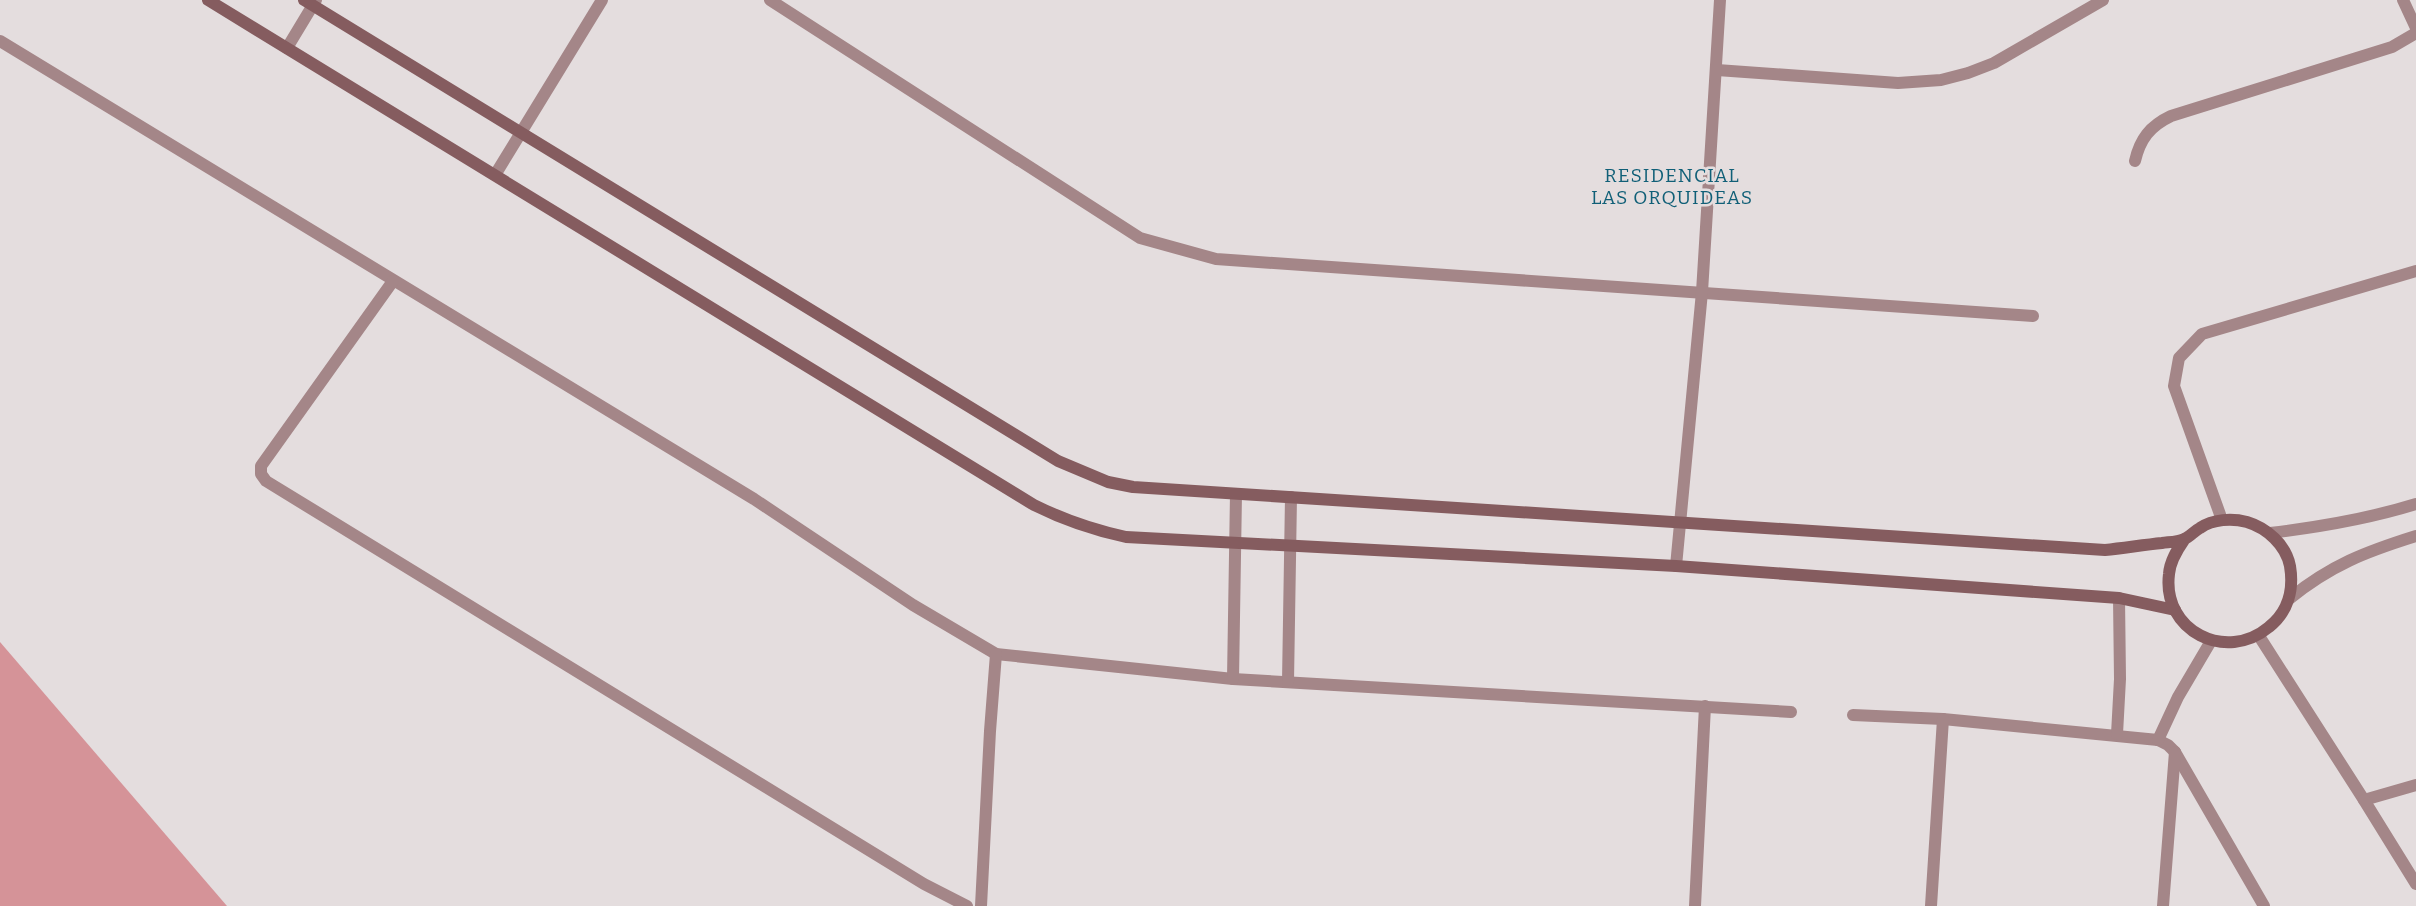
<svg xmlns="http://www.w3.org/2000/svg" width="2416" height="906" viewBox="0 0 2416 906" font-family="Bitter,serif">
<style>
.forest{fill:#d59398}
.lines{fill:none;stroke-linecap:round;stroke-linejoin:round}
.street{stroke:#a48688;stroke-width:12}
.secondary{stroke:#855c5f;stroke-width:12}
.labels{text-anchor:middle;stroke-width:5;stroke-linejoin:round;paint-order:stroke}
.neighbourhood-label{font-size:19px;letter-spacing:1px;fill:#105f77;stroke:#e4ddde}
</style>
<rect width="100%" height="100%" fill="#e4ddde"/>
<polygon class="forest" points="0,642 227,906 0,906"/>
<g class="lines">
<g class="street">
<polyline points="770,0 1140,238 1216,259 2033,316"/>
<polyline points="2403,0 2416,28"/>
<polyline points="0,41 754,499 913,605 996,654 1233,679 1791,712"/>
<polyline points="287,48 316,0"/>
<polyline points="1717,70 1898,83 1941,80 1968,73 1994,63 2103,0"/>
<path d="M2135 161C2140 139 2150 126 2171 116L2392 47 2416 33"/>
<polyline points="495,175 602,0"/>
<polyline points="393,281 261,466 261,474 266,481 924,884 967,906"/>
<polyline points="2222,520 2174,386 2179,358 2202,334 2416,271"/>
<path d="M2270 533C2320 527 2368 519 2416 504"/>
<polyline points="1676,566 1702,292 1720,0"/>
<path d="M2289 599C2331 565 2365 552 2416 536"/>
<polyline points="2259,636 2364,800 2416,785"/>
<polyline points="1233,679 1236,494"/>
<polyline points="1288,682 1291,497"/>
<polyline points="1853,715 1943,719 2158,740 2168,745 2175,752 2264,906"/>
<polyline points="2117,734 2120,679 2119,598"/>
<polyline points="2158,740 2178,697 2211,641"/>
<polyline points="2364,800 2416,884"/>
<polyline points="981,906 990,731 996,654"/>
<polyline points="1695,906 1705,706"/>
<polyline points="1931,906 1943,719"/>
<polyline points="2163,906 2175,752"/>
</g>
<g class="secondary">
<path d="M208 0 1034 505C1064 520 1093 530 1126 537L1676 566 2119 598 2175 610"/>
<path d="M304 0 1058 461 1108 482 1133 487 2105 550C2124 548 2143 545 2162 543 2169 542 2178 542 2184 539 2190 537 2194 531 2200 528 2213 519 2232 518 2247 522 2267 528 2286 545 2290 566 2294 590 2288 612 2269 627 2226 663 2162 631 2169 574 2170 561 2177 550 2184 540"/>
</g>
</g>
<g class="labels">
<g class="neighbourhood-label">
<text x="1672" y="182">RESIDENCIAL<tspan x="1672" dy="22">LAS ORQUIDEAS</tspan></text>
</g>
</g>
</svg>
